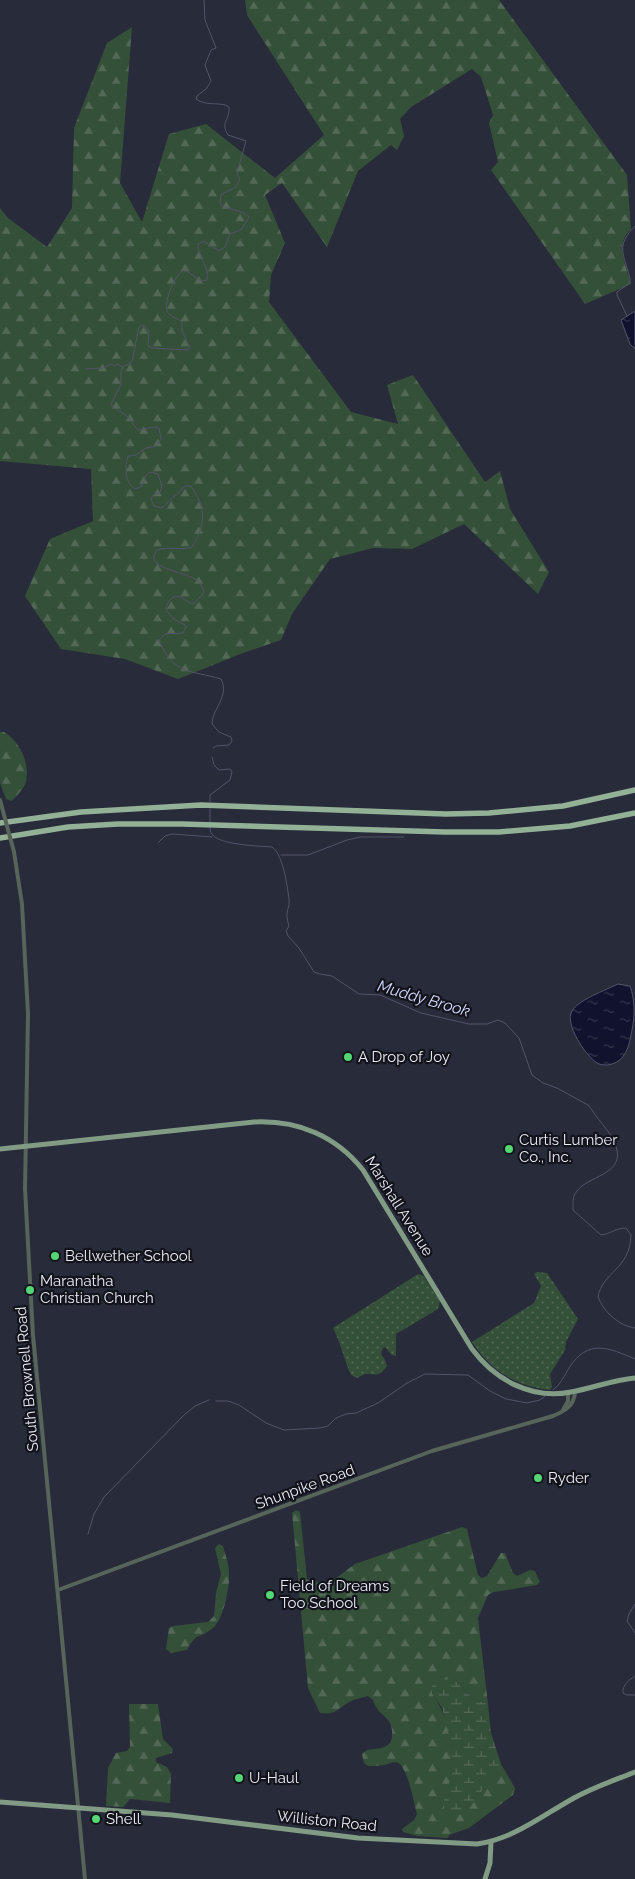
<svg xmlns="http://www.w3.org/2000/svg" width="635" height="1879" viewBox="0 0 635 1879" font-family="Raleway,sans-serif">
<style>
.grass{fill:url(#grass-dots)}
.forest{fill:url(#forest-firs)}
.wetland{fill:url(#wetland-marsh)}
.water{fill:url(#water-ripples);stroke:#525469}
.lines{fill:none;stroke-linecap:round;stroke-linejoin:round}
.stream{stroke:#525469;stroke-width:1}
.minor{stroke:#576459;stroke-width:4}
.major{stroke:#819b85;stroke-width:5}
.highway{stroke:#92b196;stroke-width:5.5}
.minor-bridge{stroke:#576459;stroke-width:4}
.poi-dot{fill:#53d673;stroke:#13141b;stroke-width:2}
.labels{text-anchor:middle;stroke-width:4.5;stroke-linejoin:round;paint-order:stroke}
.poi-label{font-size:15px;fill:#e8eaf4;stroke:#13141b;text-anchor:start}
.street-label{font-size:15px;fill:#e8eaf4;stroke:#13141b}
.water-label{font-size:16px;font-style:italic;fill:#d4dbfe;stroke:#13141b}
</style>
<defs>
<pattern id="grass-dots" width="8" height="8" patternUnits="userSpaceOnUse" patternTransform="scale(1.25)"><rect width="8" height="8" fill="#355039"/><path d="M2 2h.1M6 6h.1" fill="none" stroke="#526956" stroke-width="1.8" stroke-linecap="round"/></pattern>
<pattern id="forest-firs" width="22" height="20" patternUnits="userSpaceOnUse" patternTransform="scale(1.25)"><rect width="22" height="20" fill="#355039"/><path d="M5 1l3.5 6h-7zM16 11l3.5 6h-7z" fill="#526956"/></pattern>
<pattern id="wetland-marsh" width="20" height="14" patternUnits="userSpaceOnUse" patternTransform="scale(1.25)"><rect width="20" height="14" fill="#355039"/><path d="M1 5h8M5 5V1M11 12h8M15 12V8" fill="none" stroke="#526956"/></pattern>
<pattern id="water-ripples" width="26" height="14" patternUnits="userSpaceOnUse" patternTransform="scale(1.25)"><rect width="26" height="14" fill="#11132e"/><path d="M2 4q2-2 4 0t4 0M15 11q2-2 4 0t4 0" fill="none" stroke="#34364d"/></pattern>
</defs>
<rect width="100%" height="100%" fill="#282b3a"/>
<g class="grass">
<path d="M537 1272 547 1273 578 1319 566 1342 565 1350 550 1374 552 1387 550 1390C516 1386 491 1371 472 1342L534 1303 541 1286 534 1274Z"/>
<path d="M418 1274 424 1276 440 1301 438 1309 396 1334V1356L392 1355 385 1347 383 1348 381 1354 385 1360 387 1366C378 1379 375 1373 365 1374 362 1375 359 1377 357 1378L351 1375C344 1359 341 1344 333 1328Z"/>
</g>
<g class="forest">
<path d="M245 0H499L627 175 631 229C614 244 626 265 631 284L585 304 491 170 498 162 489 123 493 115 481 77 472 69 411 107 400 119 404 136 397 150 391 145 358 171 327 247 282 183 265 195 285 243 271 275 269 302 351 412 398 424 387 385 413 375 485 482 500 471 510 509 549 572 538 594 464 524 412 549 373 548 330 559 292 614 281 640 243 653 178 679 125 659 61 649 25 596 50 539 93 521 91 469 0 461V208L8 218 47 247 72 208 74 128 107 43 132 27 120 183 142 222 169 134 206 124 275 178 324 135 247 15Z"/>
<path d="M0 732H4C20 742 30 762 26 782 24 789 16 796 12 801L6 799 0 783Z"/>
<path d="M296 1510 300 1512 307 1579 311 1582 329 1581 336 1578 355 1564 462 1527 467 1529 478 1575 482 1578 487 1576 501 1553H505L513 1573 517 1576 530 1570 535 1571 540 1582 537 1585 494 1592 488 1595 478 1618 488 1704 473 1699 454 1679 432 1693C447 1715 456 1746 452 1773 451 1783 446 1794 443 1803L501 1764 515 1788 513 1795 469 1828 449 1835 448 1838 418 1836 403 1832 402 1829 414 1820 417 1814C414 1804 407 1761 395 1762 391 1762 387 1765 384 1765 378 1766 373 1766 368 1766L364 1763 362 1754 367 1750C377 1748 391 1750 392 1736 394 1715 378 1718 373 1700L368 1696C362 1698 354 1699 349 1702 336 1710 336 1715 320 1713L308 1688 292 1513Z"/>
<path d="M219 1544 223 1546C225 1554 229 1564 229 1572 230 1587 224 1618 213 1628 200 1639 197 1631 187 1650L171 1653 166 1649 169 1628 173 1626 208 1622 214 1616 216 1593 221 1574 215 1548Z"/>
<polygon points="129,1704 158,1704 163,1739 173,1749 172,1753 156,1758 156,1762 167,1767 171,1774 170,1803 130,1799 123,1807 106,1806 108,1768 116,1753 127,1751 130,1747"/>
</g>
<path class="wetland" d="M454 1679 473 1699 488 1704 491 1733 501 1764C484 1780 477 1811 452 1817L445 1812 443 1803 452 1773V1747L442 1708 432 1693V1685L441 1680Z"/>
<g class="water">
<polygon points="635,311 635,349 630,344 621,320"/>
<path d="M618 984 630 986C635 1000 635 1015 632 1030 629 1046 626 1062 608 1065 604 1065 601 1065 597 1063 586 1056 564 1024 572 1011 578 1000 606 990 618 984Z"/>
</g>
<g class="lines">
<g class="stream">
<path d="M204 0 205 20 216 48 211 50 205 65 211 81 206 89 197 96 196 99C207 107 221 101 229 107 230 120 220 122 228 135L246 141 237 173 240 179C237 190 229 189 221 195L220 204C228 211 241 209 249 217L241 230 230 234 225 247 219 251 204 241 198 244C197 258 211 268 207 280L201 281 185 270C175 272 164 301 167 311 169 317 178 318 182 322V331L190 348 187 350 152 348 148 346 149 331 144 325 139 327 132 362 123 367 121 371V384L111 404C115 410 118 410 124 414 130 417 133 425 138 430L155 427 159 428 161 439 156 446 146 448 136 455 128 456C125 467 124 481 135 489L142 486 146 475 150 472 158 474 162 486 160 492 153 495 151 499 154 506 162 508 185 486H191C206 508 206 524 192 547 180 551 168 546 157 550L154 555V560C167 576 201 570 204 593L193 604C185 602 179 591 171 599 168 602 166 605 166 610L175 620 185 625 186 627 183 633 165 634 159 640C173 675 191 670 221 679 230 696 212 709 212 724L219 732 231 737 232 741 229 745 216 746 213 748"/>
<path d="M627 316 617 295V292L630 283V279C624 254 615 246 635 226"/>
<polyline points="86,369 103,368 111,364 115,366 117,364 123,367"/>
<polyline points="210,802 210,795 230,780 232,772 230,769 219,770 214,765 212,757"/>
<polyline points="210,809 210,822"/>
<path d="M210 826C210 829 210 832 212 834 218 845 260 846 272 847 283 854 287 885 289 899 290 910 284 910 289 926L286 931 288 936 299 948 314 972 320 974 332 976 359 994 380 995 421 1013 469 1024H487L498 1020 505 1023 519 1038 532 1075 543 1083 557 1088 588 1105 592 1110C600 1123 614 1135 617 1150 622 1175 588 1176 577 1191 572 1197 573 1203 573 1210L601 1235C610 1234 616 1228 626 1228L631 1235C630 1270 602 1272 598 1297 604 1312 619 1326 635 1328"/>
<polyline points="158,843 165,836 172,834 212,837"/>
<polyline points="281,855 308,855 347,840 360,837 404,837"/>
<path d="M553 1390C560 1385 565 1375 569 1368 588 1338 609 1348 635 1359"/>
<polyline points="216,1401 228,1401 239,1405 266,1423 284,1430 320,1428 328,1426 336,1418 346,1414 356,1413 378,1403 407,1383 425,1374 468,1375 490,1391 506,1399 527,1403 540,1400 545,1396"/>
<polyline points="88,1534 94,1514 104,1497 184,1415 195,1406 209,1400"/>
<polyline points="635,1604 629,1614 627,1621 635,1633"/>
<path d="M635 1676C629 1680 622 1685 623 1693L627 1695H635"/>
</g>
<g class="minor">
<polyline points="14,852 22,904 28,1014 25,1189 33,1335 85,1879"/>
<polyline points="563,1410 568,1401 568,1393"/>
<path d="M58 1590 432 1451 553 1416C565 1411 574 1406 575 1392"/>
</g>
<g class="major">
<path d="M0 1149 254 1122C298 1120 336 1136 363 1170L472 1349C495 1380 532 1400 571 1392 593 1388 613 1380 635 1378"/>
<path d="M0 1802 172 1815 358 1838 477 1844C514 1839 543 1815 574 1798 594 1787 615 1780 635 1772"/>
<polyline points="485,1879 490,1863 491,1842"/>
</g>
<g class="highway">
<polyline points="0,823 81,812 201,805 446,814 489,813 563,806 635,790"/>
<polyline points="0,838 68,827 118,824 182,824 445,832 499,832 570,826 635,813"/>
</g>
<polyline class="minor-bridge" points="0,800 14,852"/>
</g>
<g class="poi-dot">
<circle cx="348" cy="1057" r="5"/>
<circle cx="509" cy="1149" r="5"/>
<circle cx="55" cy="1256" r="5"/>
<circle cx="30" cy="1290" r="5"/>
<circle cx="538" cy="1478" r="5"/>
<circle cx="270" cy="1595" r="5"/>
<circle cx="239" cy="1778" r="5"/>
<circle cx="96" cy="1819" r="5"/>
</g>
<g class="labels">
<g class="poi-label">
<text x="358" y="1062">A Drop of Joy</text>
<text x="519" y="1145">Curtis Lumber<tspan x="519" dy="17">Co., Inc.</tspan></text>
<text x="65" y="1261">Bellwether School</text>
<text x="40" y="1286">Maranatha<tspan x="40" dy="17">Christian Church</tspan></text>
<text x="548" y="1483">Ryder</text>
<text x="280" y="1591">Field of Dreams<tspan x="280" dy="17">Too School</tspan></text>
<text x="249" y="1783">U-Haul</text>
<text x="106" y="1824">Shell</text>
</g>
<g class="street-label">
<text transform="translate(399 1206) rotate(58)" y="5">Marshall Avenue</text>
<text transform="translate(27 1379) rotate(-95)" y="5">South Brownell Road</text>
<text transform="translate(305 1487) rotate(-20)" y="5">Shunpike Road</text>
<text transform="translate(327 1821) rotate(6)" y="5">Williston Road</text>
</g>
<g class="water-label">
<text transform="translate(424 998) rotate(16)" y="6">Muddy Brook</text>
</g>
</g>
</svg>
